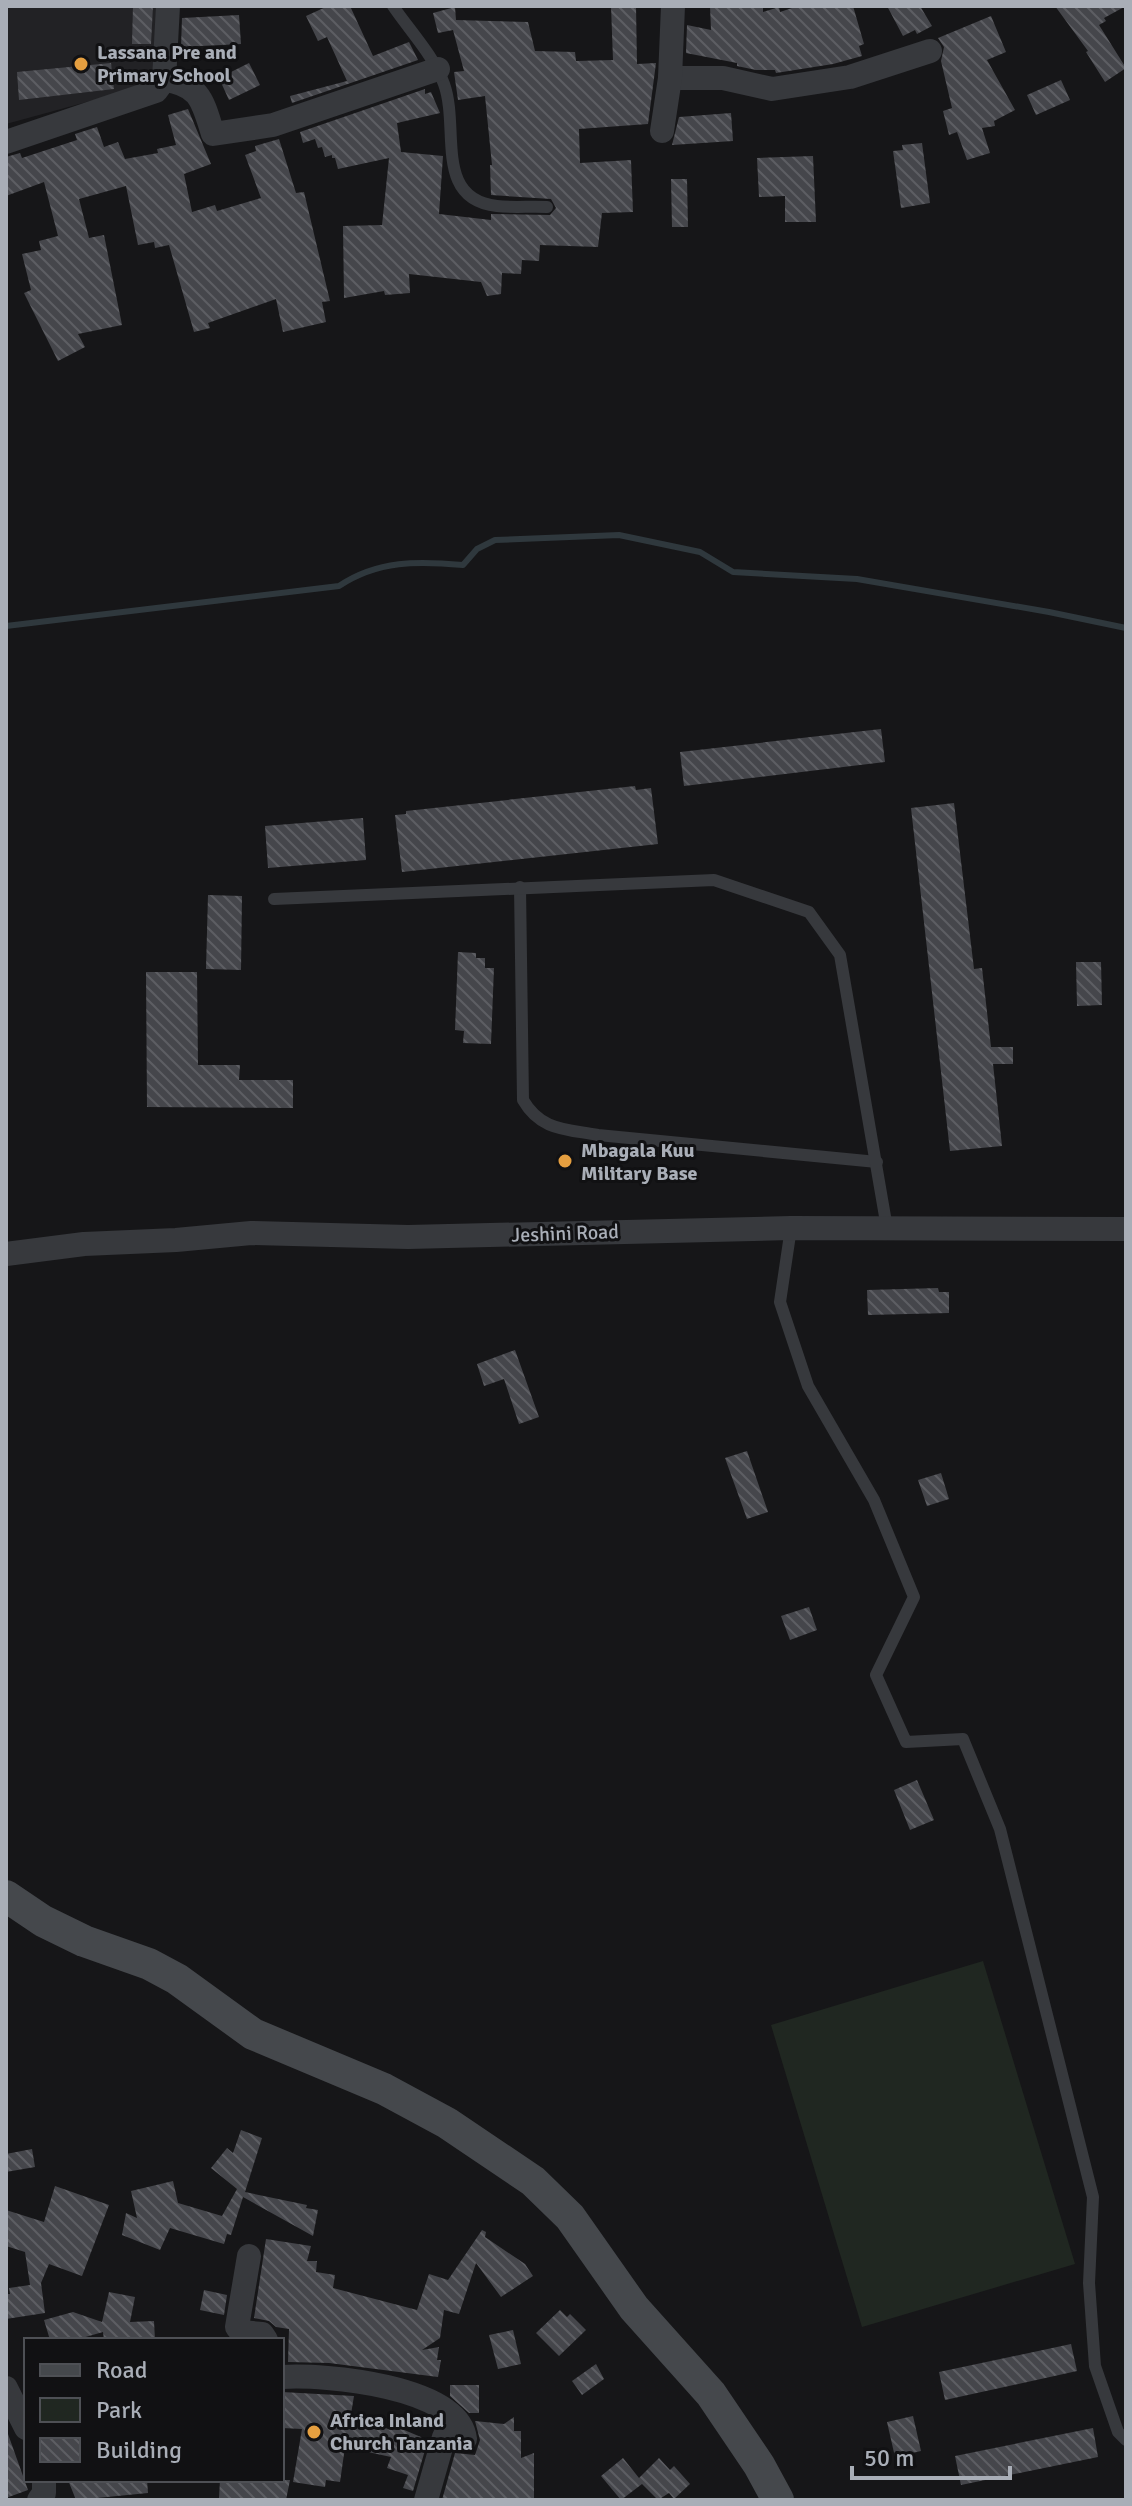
<svg xmlns="http://www.w3.org/2000/svg" width="1132" height="2506" viewBox="0 0 1132 2506" font-family="Signika,sans-serif">
<style>
.built{fill:#222225}
.green{fill:#202721}
.lines{fill:none;stroke-linecap:round;stroke-linejoin:round}
.stream{stroke:#2f383d;stroke-width:6}
.building{fill:url(#building-back-hatch)}
.lane{stroke:#37393d;stroke-width:12}
.street{stroke:#37393d;stroke-width:24}
.secondary{stroke:#45484c;stroke-width:32}
.poi-dot{fill:#e59f40;stroke:#111113;stroke-width:3}
.labels{text-anchor:middle;stroke-width:6;stroke-linejoin:round;paint-order:stroke}
.poi-label{font-size:20px;font-weight:bold;fill:#a9aeb7;stroke:#111113;text-anchor:start}
.street-label{font-size:20px;fill:#a9aeb7;stroke:#111113}
</style>
<defs>
<pattern id="building-back-hatch" width="6" height="6" patternUnits="userSpaceOnUse" patternTransform="scale(2)"><rect width="6" height="6" fill="#45464b"/><path d="M-1 5l2 2M0 0l6 6M5-1l2 2" fill="none" stroke="#5d5e63"/></pattern>
</defs>
<rect width="100%" height="100%" fill="#161618"/>
<polygon class="built" points="6,6 159,6 154,75 150,81 116,94 6,124"/>
<polygon class="green" points="983,1961 1075,2264 862,2327 771,2025"/>
<g class="lines">
<path class="stream" d="M6 626 339 586C378 560 418 561 463 565L477 549 495 540 619 535 700 552 733 572 857 579 1049 612 1126 628"/>
</g>
<g class="building">
<polygon points="133,6 153,6 151,44 132,44"/>
<polygon points="328,6 350,6 373,56 409,42 418,60 292,103 290,96 347,81 327,37 318,41 306,16"/>
<polygon points="611,6 636,6 637,64 656,63 648,124 579,129 580,163 631,160 633,212 602,213 598,247 540,245 539,261 522,260 521,274 502,273 501,294 487,296 481,282 409,274 410,293 385,295 384,291 344,298 343,226 382,225 389,158 338,169 335,158 332,158 332,155 325,157 322,147 318,148 315,139 303,143 300,132 425,89 425,94 431,92 440,113 397,123 401,152 443,156 439,214 491,220 491,214 550,215 556,208 551,199 491,195 490,165 492,165 485,96 458,100 454,72 464,71 453,30 438,33 433,13 455,7 456,20 528,22 535,51 575,52 576,61 613,60"/>
<polygon points="710,6 763,6 763,12 779,7 780,12 798,6 853,6 864,44 859,46 862,56 833,64 776,73 775,70 756,70 737,66 737,63 686,53 687,25 711,30"/>
<polygon points="887,6 920,6 932,26 917,34 915,30 903,36"/>
<polygon points="1055,6 1126,6 1104,18 1106,21 1099,25 1126,68 1105,82 1086,52 1088,51"/>
<polygon points="239,15 241,44 181,47 182,18"/>
<polygon points="991,16 1006,52 987,60 1015,110 994,121 995,126 982,128 990,153 967,160 957,132 949,135 943,111 952,108 941,61 944,47 938,38"/>
<polygon points="111,63 114,89 19,100 17,72"/>
<polygon points="249,63 260,85 229,100 219,78"/>
<polygon points="1061,80 1070,100 1036,115 1027,95"/>
<polygon points="188,109 211,164 184,174 192,212 215,205 217,211 261,198 245,155 256,151 255,146 279,139 296,193 304,192 330,301 322,302 326,322 283,332 276,299 208,323 210,328 194,332 169,245 155,248 154,242 138,245 126,186 79,199 89,238 104,235 122,325 78,334 85,347 58,361 24,293 31,290 22,254 41,250 39,241 58,236 44,182 6,196 6,157 20,153 22,158 77,140 75,134 97,127 104,147 118,142 125,159 158,153 157,149 176,145 168,115"/>
<polygon points="731,113 733,141 672,145 679,117"/>
<polygon points="922,143 930,203 901,208 893,151 903,150 902,145"/>
<polygon points="813,156 816,222 785,222 785,196 759,197 757,158"/>
<polygon points="671,179 687,179 688,227 672,227"/>
<polygon points="881,729 885,762 684,786 680,752"/>
<polygon points="635,786 636,790 651,788 658,844 402,872 395,815 406,814 406,811"/>
<polygon points="954,803 974,969 982,968 991,1047 1013,1047 1013,1064 993,1064 1002,1146 950,1151 911,808"/>
<polygon points="363,818 366,860 268,868 265,826"/>
<polygon points="208,895 242,896 241,970 206,969"/>
<polygon points="458,952 476,953 476,958 485,958 485,968 494,968 491,1044 463,1043 464,1031 455,1030"/>
<polygon points="1076,962 1101,962 1102,1005 1077,1006"/>
<polygon points="146,972 197,972 198,1065 240,1065 239,1080 293,1080 293,1108 147,1107"/>
<polygon points="938,1288 939,1292 949,1292 949,1313 868,1315 867,1290"/>
<polygon points="515,1350 539,1417 519,1424 504,1379 484,1386 477,1364"/>
<polygon points="747,1451 768,1512 747,1519 725,1458"/>
<polygon points="941,1473 949,1499 927,1506 918,1480"/>
<polygon points="809,1607 817,1630 790,1640 781,1616"/>
<polygon points="917,1780 934,1820 910,1830 894,1790"/>
<polygon points="241,2130 262,2138 245,2192 307,2205 306,2208 318,2210 313,2236 243,2197 231,2235 227,2234 224,2244 170,2228 160,2250 122,2235 126,2213 137,2218 131,2191 173,2181 178,2203 222,2216 237,2189 211,2168 227,2148 233,2153"/>
<polygon points="32,2149 35,2167 6,2172 6,2154"/>
<polygon points="55,2186 109,2205 82,2276 49,2264 41,2283 45,2313 6,2319 6,2294 10,2294 9,2288 30,2285 25,2252 6,2246 6,2210 44,2222"/>
<polygon points="482,2230 486,2232 485,2237 525,2264 533,2276 501,2297 476,2263 459,2314 444,2310 440,2338 422,2350 439,2347 437,2360 441,2360 438,2377 329,2363 288,2362 289,2329 276,2327 269,2321 254,2318 266,2239 311,2246 307,2261 317,2261 316,2272 335,2275 333,2288 417,2310 429,2274 448,2280"/>
<polygon points="204,2290 227,2295 224,2315 200,2310"/>
<polygon points="109,2292 135,2297 130,2322 154,2321 155,2340 104,2340 103,2332 75,2340 50,2340 44,2320 73,2312 102,2322"/>
<polygon points="560,2310 567,2317 570,2314 586,2330 559,2356 536,2333"/>
<polygon points="513,2330 521,2364 498,2369 489,2335"/>
<polygon points="1071,2344 1077,2371 945,2400 939,2372"/>
<polygon points="596,2364 604,2379 582,2395 572,2381"/>
<polygon points="450,2385 479,2385 479,2413 469,2413 450,2396"/>
<polygon points="282,2392 354,2396 350,2420 389,2429 390,2424 428,2440 413,2491 403,2488 408,2475 387,2468 391,2457 345,2447 340,2482 326,2480 325,2487 293,2482 302,2429 282,2428"/>
<polygon points="913,2416 921,2451 895,2457 887,2422"/>
<polygon points="514,2417 514,2431 521,2431 521,2458 534,2453 534,2500 442,2500 455,2453 475,2455 480,2440 475,2421 504,2424"/>
<polygon points="1093,2428 1098,2457 961,2485 955,2456"/>
<polygon points="8,2434 28,2490 6,2498 6,2435"/>
<polygon points="623,2458 639,2478 659,2458 670,2470 674,2466 690,2484 674,2499 669,2493 658,2500 642,2484 621,2500 601,2476"/>
<polygon points="68,2480 147,2480 148,2493 76,2500"/>
<polygon points="220,2480 290,2480 286,2500 219,2498"/>
</g>
<g class="lines">
<g class="lane">
<path d="M393 6C410 31 434 56 444 84 460 128 433 199 497 206 513 208 531 206 547 207"/>
<path d="M520 887 523 1100C541 1131 566 1129 598 1135L877 1162"/>
<polyline points="274,899 714,880 809,912 840,955 887,1228"/>
<polyline points="791,1228 780,1302 808,1386 874,1500 914,1597 876,1675 906,1742 963,1739 1000,1829 1093,2197 1089,2283 1095,2366 1118,2432 1126,2440"/>
</g>
<g class="street">
<polyline points="670,78 723,78 772,89 850,77 930,51"/>
<path d="M164 80C201 84 203 103 213 134L273 125 438 69"/>
<polyline points="662,131 670,78 673,6"/>
<polyline points="6,142 156,91 164,80 168,6"/>
<polyline points="6,1254 84,1244 176,1240 251,1233 408,1237 791,1228 1126,1229"/>
<polyline points="249,2256 237,2327 241,2332 262,2334 266,2340"/>
<path d="M282 2377C324 2374 459 2386 465 2439L444 2437 426 2500"/>
<polyline points="6,2388 26,2428"/>
<polyline points="39,2500 44,2493 44,2480"/>
</g>
<polyline class="secondary" points="6,1896 43,1921 84,1941 149,1964 177,1979 253,2034 384,2089 447,2123 533,2181 570,2217 634,2308 711,2394 759,2465 778,2500"/>
</g>
<g class="poi-dot">
<circle cx="81" cy="64" r="8"/>
<circle cx="565" cy="1161" r="8"/>
<circle cx="314" cy="2432" r="8"/>
</g>
<g class="labels">
<g class="poi-label">
<text x="97" y="59">Lassana Pre and<tspan x="97" dy="23">Primary School</tspan></text>
<text x="581" y="1157">Mbagala Kuu<tspan x="581" dy="23">Military Base</tspan></text>
<text x="330" y="2427">Africa Inland<tspan x="330" dy="23">Church Tanzania</tspan></text>
</g>
<g class="street-label">
<text transform="translate(565 1233) rotate(-2)" y="7">Jeshini Road</text>
</g>
</g>
<rect width="1132" height="2506" fill="none" stroke="#a9aeb7" stroke-width="16"/>
<rect x="24" y="2338" width="260" height="144" fill="#111113" stroke="#4e5055" stroke-width="2"/>
<rect x="40" y="2364" width="40" height="12" fill="#45484c" stroke="#4e5055" stroke-width="2"/>
<text x="96" y="2378" font-size="24" fill="#a9aeb7">Road</text>
<rect x="40" y="2398" width="40" height="24" fill="#202721" stroke="#4e5055" stroke-width="2"/>
<text x="96" y="2418" font-size="24" fill="#a9aeb7">Park</text>
<rect x="40" y="2438" width="40" height="24" fill="url(#building-back-hatch)" stroke="#4e5055" stroke-width="2"/>
<text x="96" y="2458" font-size="24" fill="#a9aeb7">Building</text>
<path d="M852 2466v12h158v-12" fill="none" stroke="#a9aeb7" stroke-width="4"/>
<text x="864" y="2466" font-size="24" fill="#a9aeb7" stroke="#111113" stroke-width="6" paint-order="stroke">50 m</text>
</svg>
